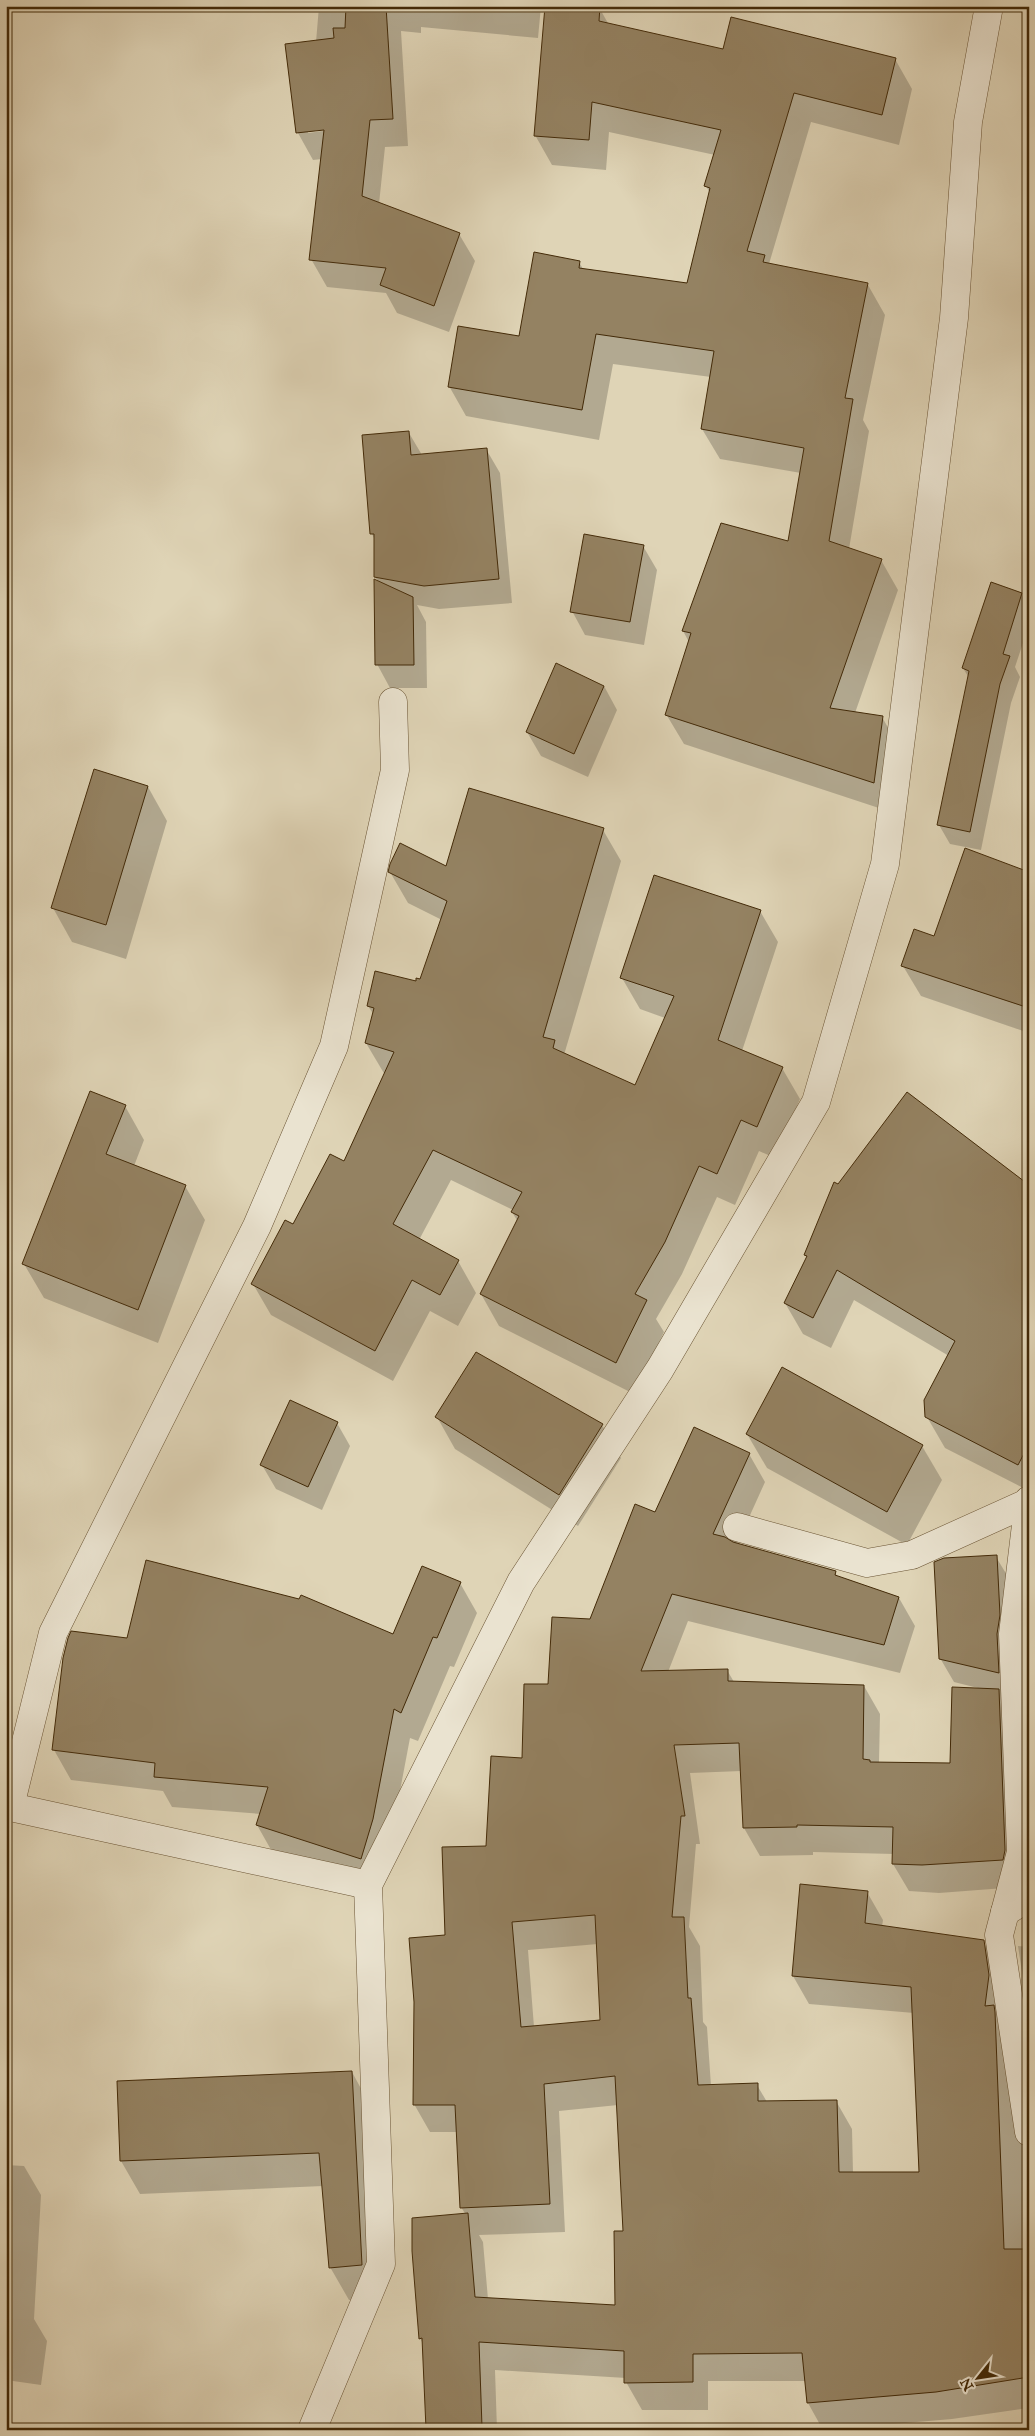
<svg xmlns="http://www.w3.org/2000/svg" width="1035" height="2436" viewBox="0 0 1035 2436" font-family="'IM FELL Great Primer',serif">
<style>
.shadow{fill:#0003;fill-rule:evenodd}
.building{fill:#948262;stroke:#432a08;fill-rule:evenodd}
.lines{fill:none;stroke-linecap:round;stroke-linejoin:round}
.minor-casing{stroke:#6a5434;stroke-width:29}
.minor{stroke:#eae3d0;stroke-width:28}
</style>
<rect width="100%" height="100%" fill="#dfd4b6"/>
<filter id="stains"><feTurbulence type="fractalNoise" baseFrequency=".004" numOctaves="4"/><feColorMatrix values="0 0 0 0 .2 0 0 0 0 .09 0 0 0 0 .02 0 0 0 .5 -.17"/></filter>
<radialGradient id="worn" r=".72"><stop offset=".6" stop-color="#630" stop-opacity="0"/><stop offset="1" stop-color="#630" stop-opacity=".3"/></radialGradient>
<g class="shadow">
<path d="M319 6H541L538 38 421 27V33L401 31 408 146 385 147 379 204 459 234 475 261 449 332 397 313 386 293 327 287 311 259 322 159 313 160 298 133 316 42ZM330 128V130L308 133V130Z"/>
<polygon points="600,9 609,25 724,51 895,59 912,89 899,145 811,122 769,264 868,285 885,315 863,420 869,431 849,549 881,560 898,590 855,713 882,717 899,747 891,812 684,744 666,714 689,642 683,631 789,542 801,473 720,459 702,429 711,377 613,364 599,440 466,416 449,386 520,338 579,262 583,269 688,284 710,193 706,186 715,155 609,132 606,170 552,165 535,135"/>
<polygon points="409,433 422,455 486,449 500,473 512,603 439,609 417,605 426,622 427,688 390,688 377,664 379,582 375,577 375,540 372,534"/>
<polygon points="643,546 657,570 644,645 585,635 572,611"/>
<polygon points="1021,594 1029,607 1029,625 1015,667 1020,677 1011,703 981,850 950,844 939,825 969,678 963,668"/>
<polygon points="604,686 617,710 588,777 541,756 527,732"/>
<polygon points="148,787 167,821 126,959 72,942 53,908"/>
<polygon points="603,830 621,861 564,1055 636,1087 665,1018 640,1009 622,978 760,911 778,942 742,1051 782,1068 800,1099 775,1158 759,1151 735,1205 717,1197 682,1274 656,1319 664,1332 634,1394 499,1326 481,1294 518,1222 512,1212 513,1210 451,1180 419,1240 458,1261 476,1293 458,1326 430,1311 393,1381 271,1315 253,1284 293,1226 344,1163 385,1075 366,1043 374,1015 368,1006 420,980 442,920 408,903 390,872 447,868"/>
<polygon points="1029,873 1029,1033 921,996 903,966 934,937"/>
<polygon points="125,1106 144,1140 134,1166 185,1186 205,1220 158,1343 44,1298 24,1264"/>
<polygon points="1029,1187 1029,1491 945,1448 927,1417 949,1356 854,1300 831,1348 803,1334 785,1303 807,1258 805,1255"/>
<polygon points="476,1353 602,1425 621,1458 578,1526 455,1449 437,1417"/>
<polygon points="337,1423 350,1446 322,1510 276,1489 262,1465"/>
<polygon points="747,1434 922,1446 942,1480 907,1545 767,1468"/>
<path d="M749 1454 765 1482 737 1544 835 1572 838 1578 899 1598 915 1626 900 1673 688 1621 668 1672 727 1670 734 1682 864 1686 880 1714 879 1763 951 1765 978 1688 954 1682 940 1658 996 1557 1010 1580 1012 1696 1001 1694 1015 1718 1018 1887 939 1893 909 1891 893 1864 894 1854 813 1852V1855L760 1856 744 1828 742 1771 690 1773 700 1844H696L689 1927 700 1946 703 2022 707 2027 711 2086 757 2085 767 2102 836 2101 852 2129 853 2173 920 2174 914 2013 809 2004 793 1976 867 1892 883 1920 882 1927 983 1941 999 1969 1027 2148H1029V2408L952 2419 823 2430 808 2403 806 2381H708V2410H642L626 2382V2378L495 2370 497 2430H428L424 2346 420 2338 466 2215 461 2207 458 2132H430L414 2104 446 1936 524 1759 549 1686 656 1514ZM598 1944 602 2021 534 2027 528 1950ZM618 2105 624 2232 616 2306 488 2299 483 2242 479 2235 565 2232 559 2111Z"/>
<polygon points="460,1583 477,1613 454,1667 450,1666 418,1741 410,1738 389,1849 378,1887 274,1855 257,1825 261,1814 172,1807 163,1791 71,1780 54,1750 128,1639 394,1635"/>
<polygon points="1018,1946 1029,1947 1029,2018"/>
<polygon points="352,2072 370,2105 380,2297 349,2300 330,2267 323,2186 140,2194 121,2161 118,2082"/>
<polygon points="6,2165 24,2166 41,2195 34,2319 47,2341 41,2385 6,2380"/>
</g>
<g class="building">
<polygon points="346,6 386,6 393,119 370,120 362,196 460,233 434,306 380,285 386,268 309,260 324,130 296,133 285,44 334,38 333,28 345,28"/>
<polygon points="545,6 600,6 599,21 723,49 731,17 896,58 882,115 794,93 747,251 765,255 763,262 868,283 845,398 853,399 829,541 882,559 830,708 883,716 874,783 665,715 691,633 682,631 721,523 788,541 804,448 701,429 714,351 596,334 582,410 448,387 458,326 519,336 534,252 580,261 579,268 687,283 710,188 704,186 721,130 592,102 589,140 534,136"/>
<polygon points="409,431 411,455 487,448 499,579 424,586 374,577 374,534 370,534 362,435"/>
<polygon points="584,534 644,545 630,622 570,612"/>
<polygon points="374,579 413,597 414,665 375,665"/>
<polygon points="991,582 1022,593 1003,654 1010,656 1000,684 970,832 937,825 969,671 962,668"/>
<polygon points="556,663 604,686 574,754 526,732"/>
<polygon points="94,769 148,786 106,925 51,908"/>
<polygon points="469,788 604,828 543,1037 555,1040 553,1048 635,1085 674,996 620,978 654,875 761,910 718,1040 783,1067 757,1127 741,1120 717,1174 699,1166 665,1242 635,1294 647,1300 616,1363 480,1294 519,1216 511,1212 522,1192 433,1150 393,1224 459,1260 440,1295 412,1280 375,1351 251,1284 285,1220 293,1224 330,1154 344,1161 394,1052 365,1043 374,1008 367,1006 375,971 416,981 416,978 420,979 447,901 388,872 390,864 400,843 446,866"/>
<polygon points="965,848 1029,872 1029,1008 901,966 914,929 934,936"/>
<polygon points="90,1091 126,1105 106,1154 186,1185 138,1310 22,1264"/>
<polygon points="907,1092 1029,1185 1029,1444 1018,1465 925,1417 924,1400 955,1341 837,1270 813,1318 784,1303 807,1256 804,1255 834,1182 838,1184"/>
<polygon points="476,1352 603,1424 559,1495 435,1417"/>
<polygon points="782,1367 923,1445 887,1512 746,1434"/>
<polygon points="290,1400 338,1422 308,1487 260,1465"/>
<path d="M694 1427 750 1453 713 1534 725 1537 733 1542 836 1571 835 1575 899 1597 884 1645 672 1594 641 1671 728 1669V1681L864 1685 863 1759 870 1760V1762L950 1763 952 1687 999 1689 1005 1850 1003 1860 922 1865 892 1864 893 1827 797 1825V1827L743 1828 739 1743 674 1745 685 1816H681L672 1917H684L688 1998H691L698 2085 758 2083V2101L837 2100 839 2172H919L911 1987 792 1976 800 1884 868 1891 865 1923 984 1940 989 1975 985 2006 994 2005 995 2012 1004 2249H1029V2377L936 2392 807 2403 802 2353 693 2354V2382L624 2383V2351L479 2342 482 2427 426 2429 422 2338 419 2339 412 2251V2218L468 2213 475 2297 615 2305 614 2231H623L615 2076 544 2084 550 2204 460 2208 455 2105H413L414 2002 409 1938 445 1935 442 1847 486 1846 491 1756 522 1758 524 1684H548L552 1617 590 1619 635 1504 655 1512ZM595 1915 600 2020 521 2027 512 1922Z"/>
<polygon points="997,1555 1000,1615 997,1634 999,1673 939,1659 934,1562 944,1558"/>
<polygon points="146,1560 299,1599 301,1595 393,1634 422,1566 461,1582 437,1638 433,1637 401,1713 394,1709 373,1819 361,1859 256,1825 268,1787 154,1777 155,1763 52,1750 63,1658 68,1638 71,1631 127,1638"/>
<polygon points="352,2071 362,2265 329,2268 319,2153 120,2161 117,2081"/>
</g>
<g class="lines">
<defs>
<g id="minor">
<polyline points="737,1527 867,1563 912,1555 1027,1503"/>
<polyline points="6,1806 368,1885"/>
<polyline points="10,1806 53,1633 257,1226 334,1046 395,770 393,702"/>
<polyline points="1021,1902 1005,1912 999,1935 1029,2132"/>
<polyline points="1005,1912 1021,1852 1013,1634 1029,1500"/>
<polyline points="312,2430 381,2264 368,1885 521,1582 660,1369 816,1102 885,864 954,318 968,122 989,6"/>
</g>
</defs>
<use href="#minor" class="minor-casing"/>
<use href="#minor" class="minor"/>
</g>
<rect width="1035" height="2436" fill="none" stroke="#dfd4b6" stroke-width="25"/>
<rect x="8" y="8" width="1020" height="2421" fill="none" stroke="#432a08" stroke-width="2.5"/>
<rect x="12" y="12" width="1010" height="2411" fill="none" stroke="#432a08"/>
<g transform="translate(978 2378) rotate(240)" stroke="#eae3d0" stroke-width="4" paint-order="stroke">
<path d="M0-4L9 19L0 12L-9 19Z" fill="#432a08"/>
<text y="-8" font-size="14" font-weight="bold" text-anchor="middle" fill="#432a08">N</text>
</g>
<rect width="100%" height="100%" filter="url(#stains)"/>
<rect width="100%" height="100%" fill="url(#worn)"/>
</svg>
